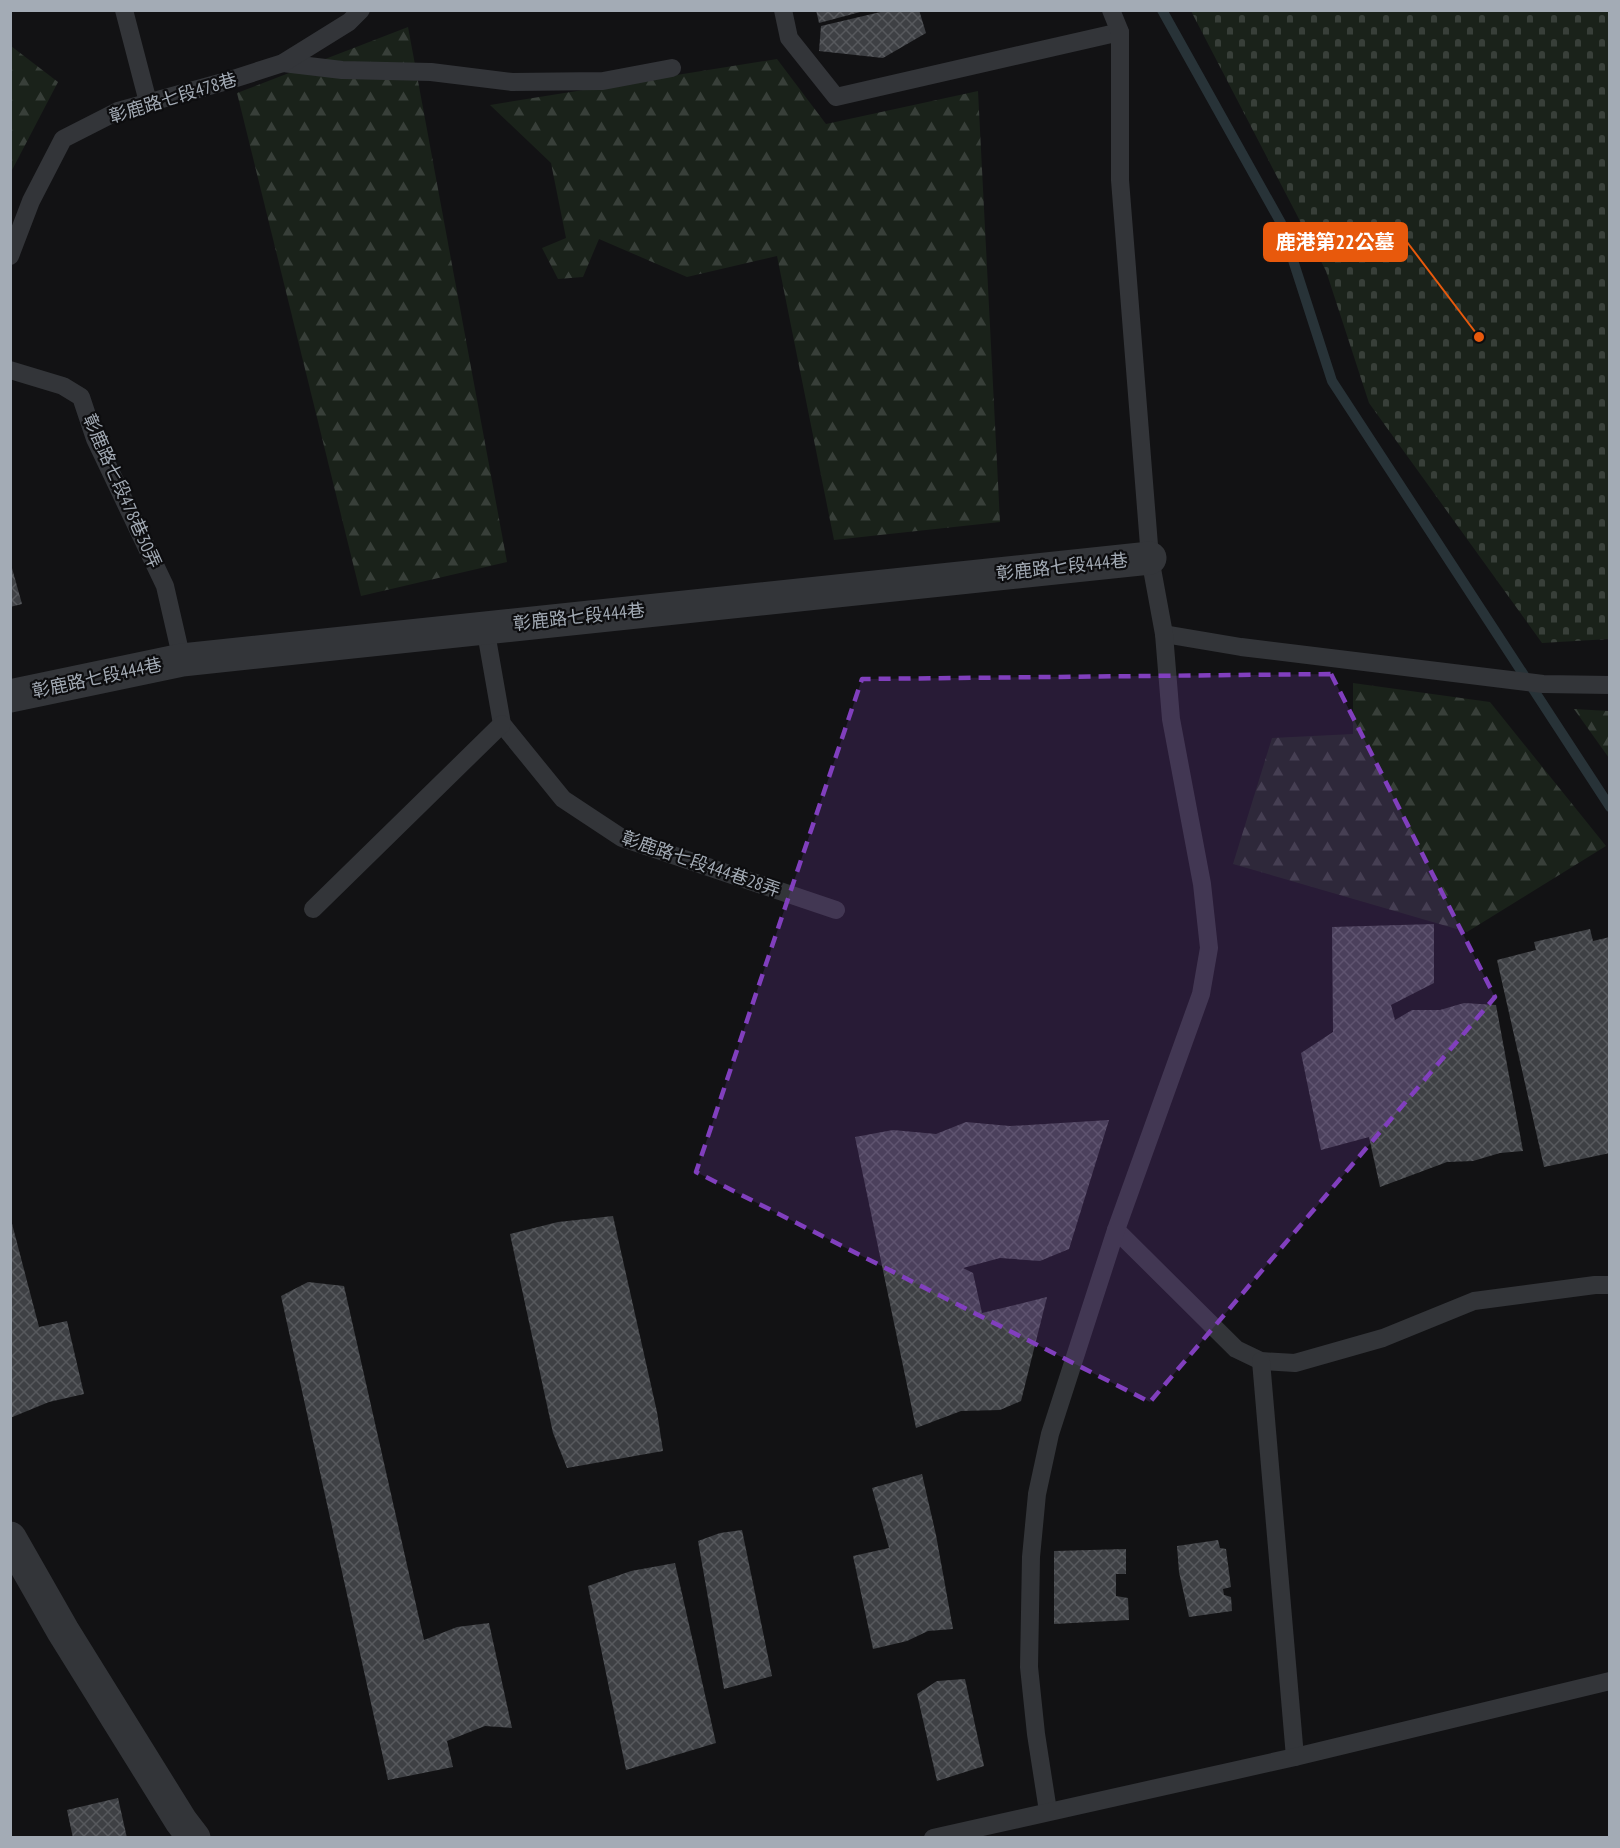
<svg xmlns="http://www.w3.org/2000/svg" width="1620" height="1848" viewBox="0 0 1620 1848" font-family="'PT Sans Narrow','Noto Sans TC',sans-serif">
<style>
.forest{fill:url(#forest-firs)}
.cemetery{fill:url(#cemetery-stones)}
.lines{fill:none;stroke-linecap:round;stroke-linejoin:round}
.stream{stroke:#283338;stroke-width:10}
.building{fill:url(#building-cross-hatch)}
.lane{stroke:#333539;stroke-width:18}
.street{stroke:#333539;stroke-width:33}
.marked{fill:#813fbe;fill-opacity:0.2;stroke:#813fbe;stroke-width:4.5;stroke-dasharray:12 8;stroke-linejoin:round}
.labels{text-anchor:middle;stroke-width:4.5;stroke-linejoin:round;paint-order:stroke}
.street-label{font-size:18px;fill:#a3abb5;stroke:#0d0d0f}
.leader{fill:none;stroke:#e8590c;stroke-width:2}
.callout-dot{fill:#e8590c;stroke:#0d0d0f;stroke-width:2}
.callout{fill:#e8590c;stroke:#e8590c;stroke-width:2}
.callout-label{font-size:20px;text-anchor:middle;font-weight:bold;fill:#fff}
</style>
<defs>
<pattern id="forest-firs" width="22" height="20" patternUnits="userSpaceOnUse" patternTransform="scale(1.5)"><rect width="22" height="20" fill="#1a221a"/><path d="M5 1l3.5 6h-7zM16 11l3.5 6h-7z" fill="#383f39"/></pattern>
<pattern id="cemetery-stones" width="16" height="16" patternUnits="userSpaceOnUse" patternTransform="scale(1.5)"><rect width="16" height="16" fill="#1a221a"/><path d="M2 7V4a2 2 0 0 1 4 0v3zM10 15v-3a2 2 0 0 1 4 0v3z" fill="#383f39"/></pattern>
<pattern id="building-cross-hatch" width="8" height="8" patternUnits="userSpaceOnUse" patternTransform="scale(1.5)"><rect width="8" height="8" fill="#3e4044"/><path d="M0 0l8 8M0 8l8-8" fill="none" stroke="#57595d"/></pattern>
</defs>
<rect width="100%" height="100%" fill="#121214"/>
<g class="forest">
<polygon points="408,27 507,562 361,596 237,93"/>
<polygon points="11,46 58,82 11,172"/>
<polygon points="777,59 826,124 978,91 1000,522 834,540 777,256 687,277 599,239 583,277 558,279 542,248 566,238 551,163 490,105"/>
<polygon points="1353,683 1490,702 1606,846 1467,932 1233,864 1272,738 1353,734"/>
<polygon points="1574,709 1609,711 1609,758"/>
</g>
<polygon class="cemetery" points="1191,11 1609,11 1609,639 1542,643 1369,403 1326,271"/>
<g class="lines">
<polyline class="stream" points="1162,10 1281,223 1332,381 1610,807"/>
</g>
<g class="building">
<polygon points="816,10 864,10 864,11 819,23"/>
<polygon points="889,10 919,10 926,33 883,58 819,51 821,26"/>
<polygon points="10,561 22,604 10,607"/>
<polygon points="1434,924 1434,983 1391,1005 1395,1020 1412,1010 1440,1010 1464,1003 1496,1005 1523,1151 1500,1153 1473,1161 1447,1162 1380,1187 1369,1137 1321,1150 1301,1053 1333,1032 1332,927"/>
<polygon points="1590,929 1593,941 1610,937 1610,1153 1544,1167 1497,960 1536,950 1534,942"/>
<polygon points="1109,1120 1069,1249 1040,1261 1000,1258 963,1268 973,1273 982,1313 1047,1297 1021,1401 1000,1410 961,1411 916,1428 855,1137 893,1130 936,1134 966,1122 1010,1126"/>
<polygon points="10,1216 39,1327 67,1321 84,1394 49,1402 10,1418"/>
<polygon points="613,1216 657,1412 663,1451 567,1468 553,1433 510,1234 558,1222"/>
<polygon points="308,1282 344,1286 424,1640 457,1627 489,1623 512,1728 485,1726 447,1741 453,1767 388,1780 281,1296"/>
<polygon points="922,1474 936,1535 953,1629 928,1631 907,1641 873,1649 853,1556 889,1548 872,1488"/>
<polygon points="742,1530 772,1676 724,1689 698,1541 720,1533"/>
<polygon points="1218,1540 1220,1548 1226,1549 1231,1587 1223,1589 1224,1595 1231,1597 1232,1611 1189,1617 1179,1572 1177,1546"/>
<polygon points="1126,1549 1126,1574 1116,1574 1116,1596 1128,1598 1129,1620 1054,1624 1054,1551"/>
<polygon points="675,1563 716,1743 626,1770 588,1586 631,1571"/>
<polygon points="965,1679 984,1766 937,1781 917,1694 937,1681"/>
<polygon points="118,1798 127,1838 73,1838 67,1810"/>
</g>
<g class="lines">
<g class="lane">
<polyline points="124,10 148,102"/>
<polyline points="783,10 789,38 836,97 1120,32"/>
<polyline points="283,63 342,70 431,72 512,82 603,81 672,68"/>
<polyline points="10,256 31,201 63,139 118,111 227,81 283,63 349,22 361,10"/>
<polyline points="10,370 63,386 81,397 95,439 165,586 182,660"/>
<polyline points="485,627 502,724 563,799 622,838 836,910"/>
<polyline points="1164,634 1241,647 1543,684 1610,685"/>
<polyline points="313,909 502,724"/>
<polyline points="1116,1230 1236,1349 1261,1361 1295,1363 1383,1338 1474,1301 1595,1285 1610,1285"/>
<polyline points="1261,1361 1295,1757"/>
<polyline points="1048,1811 1036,1734 1029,1667 1031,1557 1037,1494 1050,1434 1116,1230 1201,994 1209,948 1202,884 1171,719 1164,634 1150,558 1120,180 1120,32 1111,10"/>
<polyline points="933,1838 1295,1757 1610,1681"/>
</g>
<g class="street">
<polyline points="10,696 182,660 1150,558"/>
<polyline points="10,1538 63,1631 181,1821 194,1838"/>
</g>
</g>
<path class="marked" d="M1331 674 1495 997 1150 1402 696 1172 862 679Z"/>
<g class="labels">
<g class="street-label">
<text transform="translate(173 98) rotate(-17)" y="6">彰鹿路七段478巷</text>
<text transform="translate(122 491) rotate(66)" y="6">彰鹿路七段478巷30弄</text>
<text transform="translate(1062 567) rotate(-6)" y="6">彰鹿路七段444巷</text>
<text transform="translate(579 617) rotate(-6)" y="6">彰鹿路七段444巷</text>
<text transform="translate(97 678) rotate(-12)" y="6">彰鹿路七段444巷</text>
<text transform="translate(701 864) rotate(19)" y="6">彰鹿路七段444巷28弄</text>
</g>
</g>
<path class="leader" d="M1479 337L1407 242"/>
<circle class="callout-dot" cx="1479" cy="337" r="6"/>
<rect class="callout" x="1264" y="223" width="143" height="38" rx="6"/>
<g class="callout-label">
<text x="1335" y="249">鹿港第22公墓</text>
</g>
<rect width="1620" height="1848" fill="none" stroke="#a3abb5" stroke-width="24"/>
</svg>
